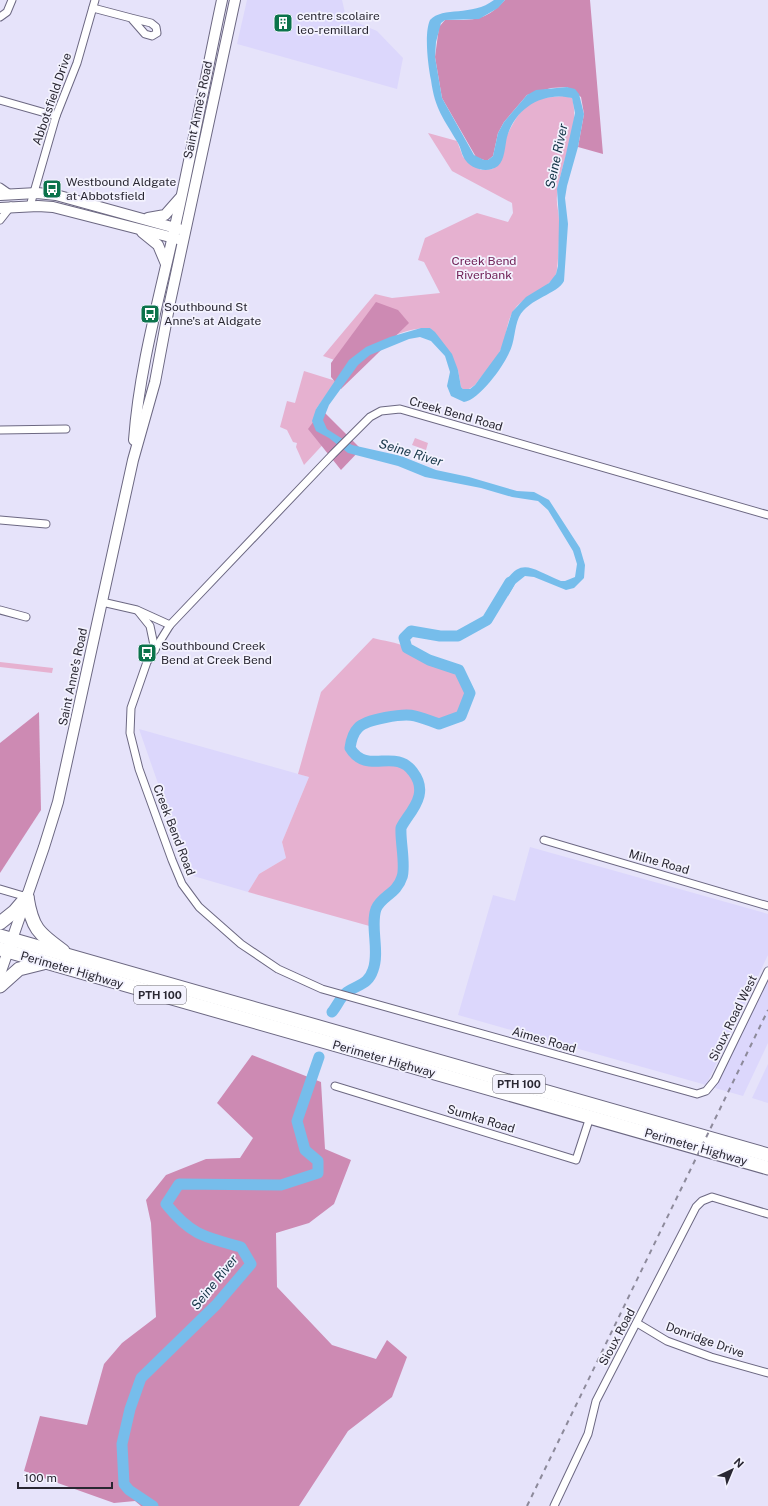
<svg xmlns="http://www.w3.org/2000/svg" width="768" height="1506" viewBox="0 0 768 1506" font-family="'Public Sans',sans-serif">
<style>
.built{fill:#dcd7fc}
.green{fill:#e6b1d0}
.forest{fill:#cd8ab3}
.water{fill:#76bdeb}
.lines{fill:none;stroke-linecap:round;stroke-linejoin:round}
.river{stroke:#76bdeb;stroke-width:11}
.street-casing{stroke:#6c6882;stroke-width:9}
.secondary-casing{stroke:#6c6882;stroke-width:12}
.highway-casing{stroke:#6c6882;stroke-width:15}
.street{stroke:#fff;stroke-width:7}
.secondary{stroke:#fff;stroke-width:10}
.highway{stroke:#fff;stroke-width:13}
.rail{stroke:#8d8a9b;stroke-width:2;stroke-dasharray:5 5;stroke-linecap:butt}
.labels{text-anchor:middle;stroke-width:3.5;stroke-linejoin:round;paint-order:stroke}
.shield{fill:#f3f2fe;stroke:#66646f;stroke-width:1}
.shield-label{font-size:11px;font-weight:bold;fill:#292732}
.poi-label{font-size:12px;fill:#292732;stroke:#f3f2fe;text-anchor:start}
.street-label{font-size:12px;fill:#292732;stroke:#f3f2fe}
.park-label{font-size:12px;fill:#712258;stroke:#f3f2fe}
.water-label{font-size:13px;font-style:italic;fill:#143447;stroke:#f3f2fe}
</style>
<rect width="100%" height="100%" fill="#e6e3fa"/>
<g class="built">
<polygon points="247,0 342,0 345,13 356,22 377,31 403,58 397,89 237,44"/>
<polygon points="139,729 309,777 282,842 286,858 259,874 248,892 190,875"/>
<polygon points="530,847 768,914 768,955 706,1085 458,1015 493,895 515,901"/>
<polygon points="768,977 768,1043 743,1096 715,1088"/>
<polygon points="768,1064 768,1103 752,1098"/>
</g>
<g class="green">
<path d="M564 96 572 98C581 128 559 166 557 196 556 204 559 212 559 220 560 226 558 271 556 274 550 287 528 295 517 306 505 319 508 337 500 351 494 363 483 374 475 385L469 389H463L461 387 458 370 430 328C398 327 372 348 346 364L323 356 375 294 392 298 440 293 424 262 418 260 425 238 477 213 508 222 513 213 512 203 452 171 428 133 457 141 463 157 481 170 493 169C502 149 514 108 536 100 544 97 555 97 564 96Z"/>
<polygon points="304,371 336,381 316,409 329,438 304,465 296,447 297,443 293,442 287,430 280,427 287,401 295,403"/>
<polygon points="415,438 428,443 426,450 412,445"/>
<path d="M373 638C383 641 397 642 406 647 411 650 414 655 421 657 450 668 466 658 467 700 467 710 466 716 457 721 444 728 431 719 419 716 408 714 371 719 362 725 357 729 354 735 351 740L353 755C369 764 386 760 404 762 414 771 427 791 418 805 412 815 403 822 402 834 400 850 408 864 400 879 389 901 365 891 373 927L248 892 259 874 286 858 282 842 309 777 298 774 321 692Z"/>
<polygon points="0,662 53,668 52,673 0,667"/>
</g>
<g class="forest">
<path d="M505 0H590L603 154 578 147 584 114 581 97 567 87 551 88 527 95 504 122 498 133 493 156 488 160H484L476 157 442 98 435 57 439 27 445 20C472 20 485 22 505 0Z"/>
<polygon points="376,302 398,310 409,323 341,389 331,377 331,363"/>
<polygon points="322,410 361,449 341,470 308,429"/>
<polygon points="39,712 41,810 0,873 0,743"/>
<polygon points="252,1055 321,1082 325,1149 351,1160 334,1204 309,1223 276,1233 277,1287 332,1345 376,1359 387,1340 407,1357 392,1397 348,1431 299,1506 141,1506 135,1501 114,1503 24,1471 40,1416 87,1425 104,1364 122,1343 156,1317 151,1223 146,1200 166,1175 206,1159 240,1158 253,1138 217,1103"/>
</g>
<path class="water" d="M494 0H505L498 8 479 19 445 20 441 23 436 42 435 57 442 98 474 155 484 160H488L493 156 498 133 504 122 527 95 536 90 567 87 575 89 579 94 584 114 578 147 567 186 565 198 568 224 564 281C558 294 529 298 519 317 514 328 515 342 509 353 503 367 479 400 464 402L451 396 447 386 450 372 445 356 431 341 420 337 409 339 370 355 358 365 329 405 323 420 327 429 352 445 401 456 436 470 469 477 517 491 534 492 549 500 580 548 585 565 584 578 574 588 566 590 534 577 525 576 515 584 508 596 499 594C519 553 529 568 561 581H565L575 577 577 564 573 551 548 510 538 501 512 497 481 488 425 477 398 466 348 453 329 438 316 431 312 421 316 409 349 360 366 347 390 337 421 328H430L435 332 452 354 458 370 461 387 463 389H470L475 385 500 351 512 312 526 297 549 283 556 274 558 266 559 220 557 189 566 154 575 113 572 98C543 91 515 108 507 137 505 145 505 160 498 166 487 174 470 169 464 158 461 153 461 148 458 143 444 119 435 110 431 80 428 66 424 33 430 20 443 6 472 17 494 0Z"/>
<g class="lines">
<g class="river">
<path d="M332 1012C337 1006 341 996 347 992 359 984 368 985 373 970 380 952 370 926 376 909 381 896 397 894 402 877 406 866 400 841 401 828 402 825 405 821 407 818 418 803 426 789 413 772 395 747 367 776 350 748 351 741 353 733 358 728 366 719 404 713 415 716 423 718 431 721 439 724L461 716 470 693 459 670 429 660 407 648 404 638 411 631 440 636H458L487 620 510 582"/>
<path d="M153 1506 129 1490 124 1484 122 1444 130 1409 141 1378 216 1305 251 1264 241 1247C204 1237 191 1235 166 1204L179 1184 281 1185 318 1173V1161L305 1150 297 1121 319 1057"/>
</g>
<defs>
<g id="street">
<polyline points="93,8 131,18 145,34 152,36 157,33 156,27 151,23 131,18"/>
<polyline points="0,17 7,12 12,0"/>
<polyline points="0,100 56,116"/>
<polyline points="0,187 10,194"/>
<polyline points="30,206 56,116 77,63 95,0"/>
<polyline points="0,220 11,206"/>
<polyline points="0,430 66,429"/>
<polyline points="768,515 400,409 381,411 370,417 333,454 170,625 147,662 131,708 130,733 139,769 172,860 182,884 199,907 241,944 278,969 322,989 697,1094 706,1091 715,1080 768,971"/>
<polyline points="0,520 46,524"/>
<polyline points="102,602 137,610 170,625"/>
<polyline points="0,610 26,617"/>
<polyline points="138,611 150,626 155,650"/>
<polyline points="544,840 768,906"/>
<polyline points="0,889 27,897"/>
<polyline points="335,1086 576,1160 590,1117"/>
<polyline points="637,1323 667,1341 711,1357 768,1373"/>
<polyline points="554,1506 588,1434 596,1401 696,1207 702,1201 712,1197 768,1214"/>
</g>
<g id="secondary">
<polyline points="0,195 37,193 56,195 179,229"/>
<polyline points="0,208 38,206 53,207 178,239"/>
<polyline points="148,218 165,215 180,198"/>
<polyline points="142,232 158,245 166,264"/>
<path d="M134 440C139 372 157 306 172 240 190 161 205 80 222 0"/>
<polyline points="0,974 44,847 58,802 133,460 155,382 170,302 235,0"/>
</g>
<g id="highway">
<path d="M27 897C32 928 38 933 63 951"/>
<polyline points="0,923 15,911 27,897"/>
<polyline points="0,936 768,1155"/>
<polyline points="0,949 768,1168"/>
<polyline points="0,986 19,969 43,963"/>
</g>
</defs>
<use href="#street" class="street-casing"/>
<use href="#secondary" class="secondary-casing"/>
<use href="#highway" class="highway-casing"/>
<use href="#street" class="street"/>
<use href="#secondary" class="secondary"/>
<use href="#highway" class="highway"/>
<polyline class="rail" points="527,1506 768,1010"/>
</g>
<defs>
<symbol id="building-square" viewBox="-11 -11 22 22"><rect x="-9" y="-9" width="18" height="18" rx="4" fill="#0b734b" stroke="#f3f2fe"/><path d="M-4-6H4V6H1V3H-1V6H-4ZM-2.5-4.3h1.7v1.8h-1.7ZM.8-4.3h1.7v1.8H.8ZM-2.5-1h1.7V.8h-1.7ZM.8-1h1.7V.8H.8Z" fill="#fff"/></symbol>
<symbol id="bus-square" viewBox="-11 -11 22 22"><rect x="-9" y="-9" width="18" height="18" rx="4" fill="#0b734b" stroke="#f3f2fe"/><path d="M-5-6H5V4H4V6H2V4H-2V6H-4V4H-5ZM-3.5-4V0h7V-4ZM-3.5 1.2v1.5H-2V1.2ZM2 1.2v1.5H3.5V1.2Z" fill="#fff"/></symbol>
</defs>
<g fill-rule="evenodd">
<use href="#building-square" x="272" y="12" width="22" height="22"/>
<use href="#bus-square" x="41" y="178" width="22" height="22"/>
<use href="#bus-square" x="139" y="303" width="22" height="22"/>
<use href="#bus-square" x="136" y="642" width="22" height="22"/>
</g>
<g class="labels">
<g class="shield">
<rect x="134" y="986" width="52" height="18" rx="3"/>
<rect x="493" y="1075" width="52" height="18" rx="3"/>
</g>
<g class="shield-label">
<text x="160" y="999">PTH 100</text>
<text x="519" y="1088">PTH 100</text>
</g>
<g class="poi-label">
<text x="297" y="20">centre scolaire<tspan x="297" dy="14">leo-remillard</tspan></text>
<text x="66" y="186">Westbound Aldgate<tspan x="66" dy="14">at Abbotsfield</tspan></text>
<text x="164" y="311">Southbound St<tspan x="164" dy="14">Anne's at Aldgate</tspan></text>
<text x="161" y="650">Southbound Creek<tspan x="161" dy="14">Bend at Creek Bend</tspan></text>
</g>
<g class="street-label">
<text transform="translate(52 99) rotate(-71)" y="4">Abbotsfield Drive</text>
<text transform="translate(198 110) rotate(-78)" y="4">Saint Anne's Road</text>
<text transform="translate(456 414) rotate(16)" y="4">Creek Bend Road</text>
<text transform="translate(73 677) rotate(-78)" y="4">Saint Anne's Road</text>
<text transform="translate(174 830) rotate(69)" y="4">Creek Bend Road</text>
<text transform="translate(659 862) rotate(16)" y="4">Milne Road</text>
<text transform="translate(72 970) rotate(16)" y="4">Perimeter Highway</text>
<text transform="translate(733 1018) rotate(-64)" y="4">Sioux Road West</text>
<text transform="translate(544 1040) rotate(16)" y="4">Aimes Road</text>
<text transform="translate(384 1059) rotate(16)" y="4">Perimeter Highway</text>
<text transform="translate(481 1119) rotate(17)" y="4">Sumka Road</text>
<text transform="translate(696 1147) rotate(16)" y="4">Perimeter Highway</text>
<text transform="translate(617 1337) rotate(-62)" y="4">Sioux Road</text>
<text transform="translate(705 1340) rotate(20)" y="4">Donridge Drive</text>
</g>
<g class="park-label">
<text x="484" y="265">Creek Bend<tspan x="484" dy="14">Riverbank</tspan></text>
</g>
<g class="water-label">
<text transform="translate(556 156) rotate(-78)" y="5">Seine River</text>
<text transform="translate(411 452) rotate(17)" y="5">Seine River</text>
<text transform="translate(214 1282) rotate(-51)" y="5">Seine River</text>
</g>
</g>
<g transform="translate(732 1470) rotate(44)" stroke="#f3f2fe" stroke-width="3" paint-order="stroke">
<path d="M0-3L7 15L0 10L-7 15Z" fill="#292732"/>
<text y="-6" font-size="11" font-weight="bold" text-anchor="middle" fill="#292732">N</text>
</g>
<path d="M18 1482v6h94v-6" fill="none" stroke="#292732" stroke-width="2"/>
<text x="24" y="1482" font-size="12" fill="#292732" stroke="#f3f2fe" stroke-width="3" paint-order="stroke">100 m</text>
</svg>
